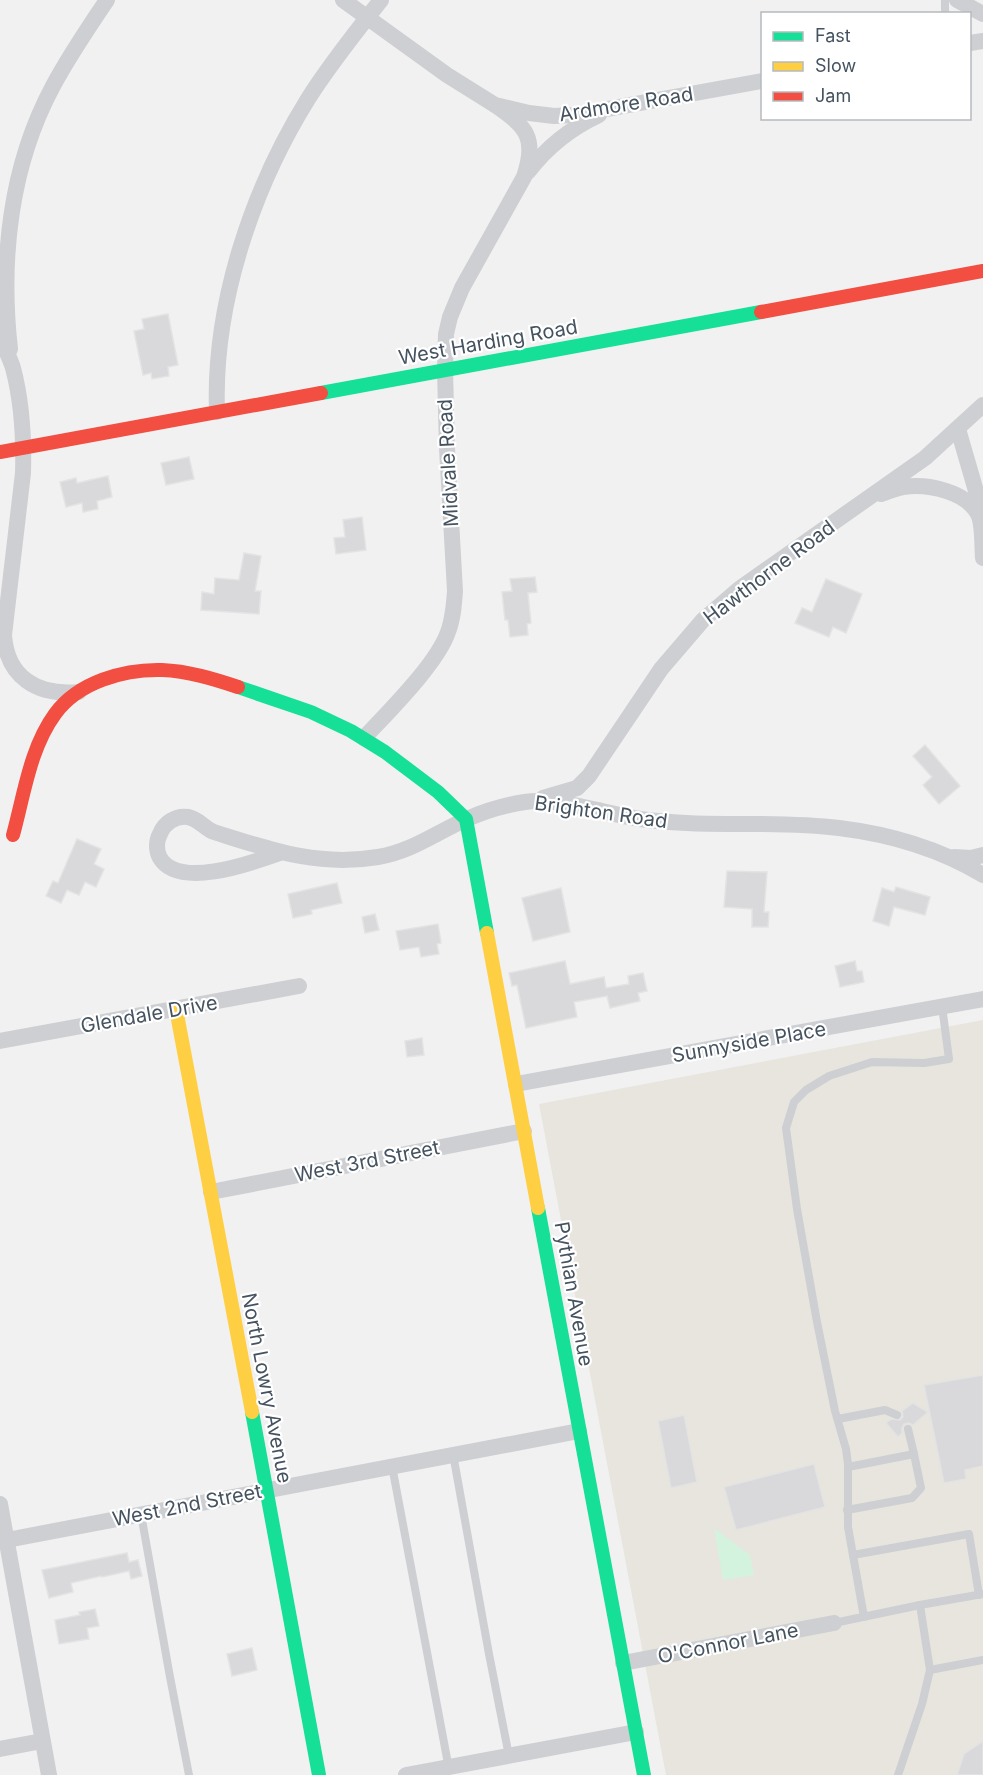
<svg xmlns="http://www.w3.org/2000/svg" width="983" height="1775" viewBox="0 0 983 1775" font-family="Inter,sans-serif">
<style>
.commercial{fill:#e7e5de}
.green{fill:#d3f3df}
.building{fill:#d9d9db;stroke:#e3e3e4;stroke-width:1.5}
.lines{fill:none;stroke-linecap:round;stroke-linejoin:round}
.lane{stroke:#cdcfd2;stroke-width:8}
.street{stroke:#cdcfd2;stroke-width:16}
.fast{stroke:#16e098;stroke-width:14}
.slow{stroke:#ffcf43;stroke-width:14}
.jam{stroke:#f24e42;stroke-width:14}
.labels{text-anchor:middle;stroke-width:4.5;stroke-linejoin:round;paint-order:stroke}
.street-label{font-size:20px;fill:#455360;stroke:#fff}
</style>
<rect width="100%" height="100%" fill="#f2f1f1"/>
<polygon class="commercial" points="983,1020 983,1775 666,1775 539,1104"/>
<polygon class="green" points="714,1528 750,1555 754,1575 723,1580"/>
<g class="building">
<polygon points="168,314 178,365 168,367 169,376 152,379 151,373 143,375 134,331 144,329 142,319"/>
<polygon points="189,457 194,479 166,485 161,463"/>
<polygon points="108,476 112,497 97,501 98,509 83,512 82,503 66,507 60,482 76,478 77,483"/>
<polygon points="362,517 366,550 336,554 334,538 345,537 343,520"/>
<polygon points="244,553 261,556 255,591 261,591 259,614 201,610 202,592 214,594 215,578 239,580"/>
<polygon points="535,577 537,592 528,593 531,623 527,624 528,635 510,637 508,620 505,620 502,592 512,591 510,579"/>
<polygon points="826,579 862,594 846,633 833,627 829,637 795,623 802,608 812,612"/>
<polygon points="925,745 960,786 939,804 923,785 932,777 913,756"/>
<polygon points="77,839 101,849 94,864 104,869 96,887 85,882 79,895 67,890 61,903 46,896 53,881 58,883"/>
<polygon points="727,871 767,872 764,912 769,912 768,927 752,927 752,909 724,907"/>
<polygon points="337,883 342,903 311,910 312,914 293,918 288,894"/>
<polygon points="896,887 930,897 925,915 894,907 889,926 873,921 882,888 894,892"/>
<polygon points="561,888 570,932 533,941 522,898"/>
<polygon points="375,914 379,930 365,933 362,917"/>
<polygon points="438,924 441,943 437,944 439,954 421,957 419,947 400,950 396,931"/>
<polygon points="565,961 570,984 604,977 606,988 629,984 628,976 643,973 647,991 638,993 640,1001 610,1008 607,996 574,1002 577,1017 526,1028 517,985 512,986 509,973"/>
<polygon points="855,961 857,971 862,971 864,982 840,987 835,966"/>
<polygon points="422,1038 424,1055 407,1057 405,1041"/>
<polygon points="983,1375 983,1466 965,1470 966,1479 944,1483 924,1385"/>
<polygon points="913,1403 928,1412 913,1425 909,1423 904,1424 902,1428 902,1433 898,1437 886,1423 891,1419 900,1420 903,1417 902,1411"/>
<polygon points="684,1415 697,1482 671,1488 658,1421"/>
<polygon points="814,1464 825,1507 736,1530 724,1487"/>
<polygon points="127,1553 129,1562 138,1560 142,1576 131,1579 129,1571 102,1577 101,1576 71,1583 73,1592 49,1598 42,1570"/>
<polygon points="95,1609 99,1626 87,1628 89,1639 59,1644 55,1620 80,1615 79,1612"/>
<polygon points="252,1648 257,1670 232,1676 227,1654"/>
<polygon points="983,1741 983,1775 957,1775 964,1754"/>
</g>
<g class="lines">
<g class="lane">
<polyline points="945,14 945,0"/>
<polyline points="838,1419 885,1410 897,1415"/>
<polyline points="908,1429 914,1454"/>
<polyline points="453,1454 489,1654 509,1756"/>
<polyline points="392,1466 449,1769"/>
<polyline points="847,1510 912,1498 921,1488 914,1454 848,1467"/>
<polyline points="141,1514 170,1677 189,1775"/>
<polyline points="853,1555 969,1534 979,1595"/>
<polyline points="920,1605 983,1594"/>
<polyline points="864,1617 848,1527 848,1464 846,1449 835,1411 817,1322 797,1209 786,1128 794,1102 806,1090 829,1076 872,1062 924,1063 949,1059 942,1006"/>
<polyline points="834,1623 920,1605 930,1670 922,1704 898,1775"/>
<polyline points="930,1670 983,1660"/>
</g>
<g class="street">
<polyline points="343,0 447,75 495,105 529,113 554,116 574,115 762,81"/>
<polyline points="957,0 983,14"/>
<polyline points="970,43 983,41"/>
<path d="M528 172C547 147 571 128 599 115"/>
<path d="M0 337C4 347 10 358 13 368 22 402 24 439 23 473L4 635C7 678 38 696 79 692"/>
<path d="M10 349C0 259 10 166 53 86 69 56 88 28 107 0"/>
<path d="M217 412C213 305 252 189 308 99 330 64 356 32 381 0"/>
<polyline points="958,429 976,491 980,515"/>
<path d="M881 494C888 492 896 488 903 487 928 483 968 492 979 516 983 527 982 546 983 558"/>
<path d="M364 738C388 712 437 664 448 632 453 619 454 605 455 591L447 448 445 370 446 334 450 317 462 288 524 177C537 138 527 127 495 105"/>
<polyline points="543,798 577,788 589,776 661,669 703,620 739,589 925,458 983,405"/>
<path d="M280 853C254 862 179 890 160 858 156 851 156 841 160 834 164 823 176 815 188 817 199 819 205 829 214 832 271 850 318 867 378 857 411 852 437 832 467 819 485 811 505 805 525 802 557 797 607 814 640 819 706 828 773 820 839 828 888 834 940 849 983 875"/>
<polyline points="954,857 971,858 983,855"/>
<polyline points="0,1041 299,986"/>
<polyline points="516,1084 983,999"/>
<polyline points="211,1192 524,1131"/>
<polyline points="0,1504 49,1775"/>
<polyline points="7,1540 579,1431"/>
<polyline points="623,1663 834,1623"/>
<polyline points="0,1749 42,1741"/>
<polyline points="406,1775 636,1732"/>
</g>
<g class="fast">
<polyline points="321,393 761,312"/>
<polyline points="238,687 311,712 351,731 385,752 438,792 466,819 487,933"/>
<polyline points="538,1208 644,1775"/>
<polyline points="252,1412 319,1775"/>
</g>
<g class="slow">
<polyline points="487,933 538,1208"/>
<polyline points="176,1009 252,1412"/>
</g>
<g class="jam">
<polyline points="761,312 983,271"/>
<polyline points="0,452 321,393"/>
<path d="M13 835C24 795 30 748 55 714 78 682 124 669 162 670 188 671 214 679 238 687"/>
</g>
</g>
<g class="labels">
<g class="street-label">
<text transform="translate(626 104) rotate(-9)" y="7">Ardmore Road</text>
<text transform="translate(488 342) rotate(-10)" y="7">West Harding Road</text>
<text transform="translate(448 463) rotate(-93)" y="7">Midvale Road</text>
<text transform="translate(769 572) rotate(-37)" y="7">Hawthorne Road</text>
<text transform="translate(601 812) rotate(8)" y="7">Brighton Road</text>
<text transform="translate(149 1014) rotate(-10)" y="7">Glendale Drive</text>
<text transform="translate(749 1042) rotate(-10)" y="7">Sunnyside Place</text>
<text transform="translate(367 1161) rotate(-11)" y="7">West 3rd Street</text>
<text transform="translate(574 1294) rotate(80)" y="7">Pythian Avenue</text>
<text transform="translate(267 1388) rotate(79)" y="7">North Lowry Avenue</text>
<text transform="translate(187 1505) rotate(-11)" y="7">West 2nd Street</text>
<text transform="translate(728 1643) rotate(-11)" y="7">O'Connor Lane</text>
</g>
</g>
<rect x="761" y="12" width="210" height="108" fill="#ffffff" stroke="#b5babf" stroke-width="1.5"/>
<rect x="773" y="32" width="30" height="9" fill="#16e098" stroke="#b5babf" stroke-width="1.5"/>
<text x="815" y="42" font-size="18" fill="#455360">Fast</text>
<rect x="773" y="62" width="30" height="9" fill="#ffcf43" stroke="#b5babf" stroke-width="1.5"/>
<text x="815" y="72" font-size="18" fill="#455360">Slow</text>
<rect x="773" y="92" width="30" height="9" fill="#f24e42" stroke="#b5babf" stroke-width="1.5"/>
<text x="815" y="102" font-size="18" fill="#455360">Jam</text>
</svg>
